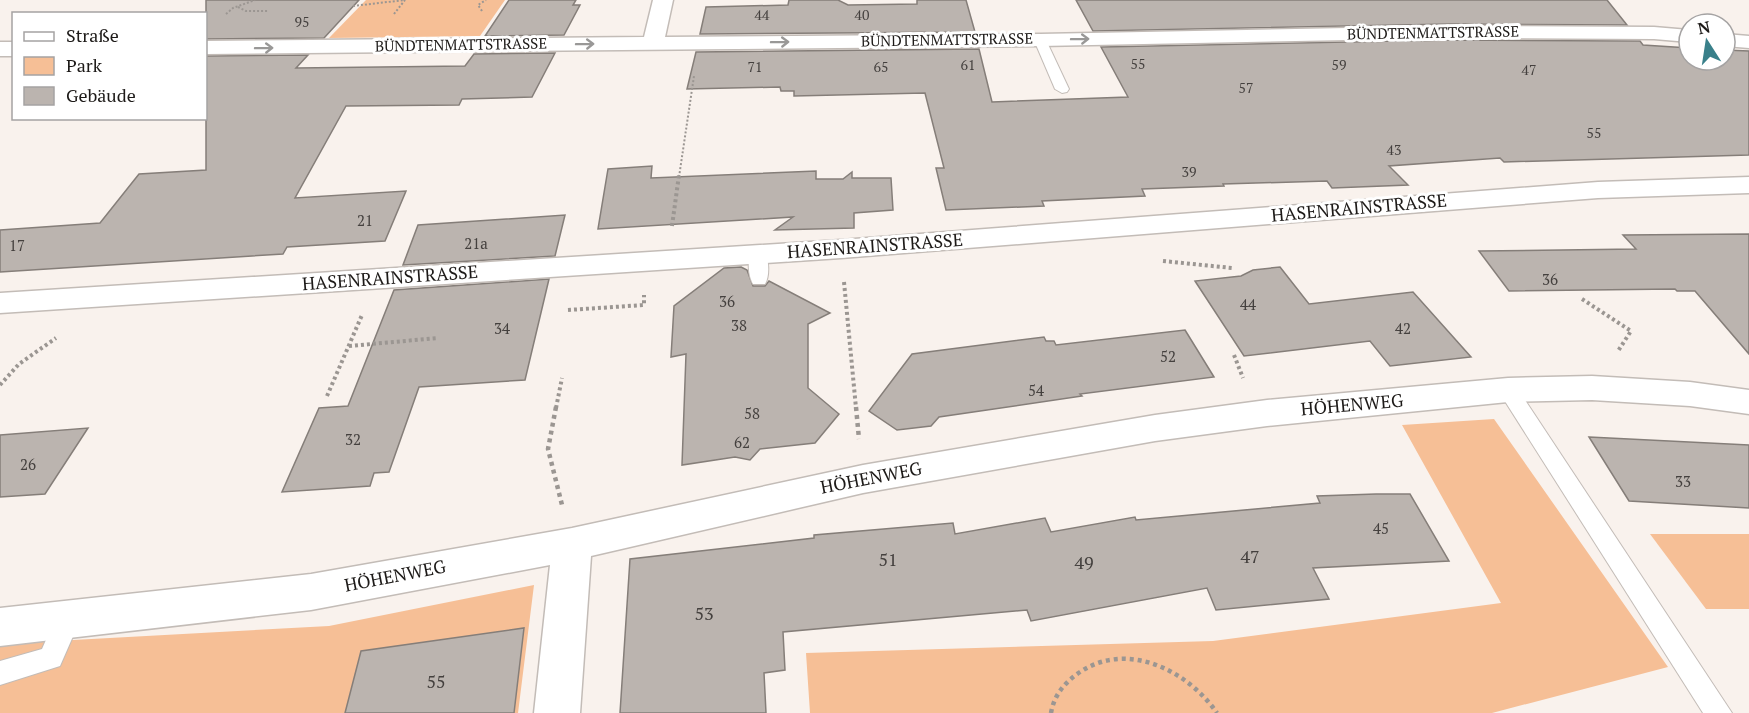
<svg xmlns="http://www.w3.org/2000/svg" width="1749" height="713" viewBox="0 0 1749 713" font-family="'PT Serif',serif">
<style>
.green{fill:#f6bf96}
.building{fill:#bbb4af;stroke:#857e79;stroke-width:1.5}
.lines{fill:none;stroke-linecap:round;stroke-linejoin:round}
.service-casing{stroke:#c3bcb7;stroke-width:2}
.minor-casing{stroke:#c3bcb7;stroke-width:3}
.path-far2{stroke:#9b9692;stroke-width:2;stroke-dasharray:2 2;stroke-linecap:butt}
.path-far1{stroke:#9b9692;stroke-width:4;stroke-dasharray:3 3;stroke-linecap:butt}
.path{stroke:#9b9692;stroke-width:4.5;stroke-dasharray:4 4;stroke-linecap:butt}
.service{fill:#fff;fill-rule:evenodd}
.minor{fill:#fff;fill-rule:evenodd}
.oneway{stroke:#999897}
.labels{text-anchor:middle;stroke-width:6;stroke-linejoin:round;paint-order:stroke}
.far-number-label{font-size:14px;fill:#44403e}
.far-street-label{font-size:15px;fill:#1d1a18;stroke:#fff}
.number-label{font-size:15px;fill:#44403e}
.street-label{font-size:18px;fill:#1d1a18;stroke:#fff}
.near-number-label{font-size:18px;fill:#44403e}
</style>
<rect width="100%" height="100%" fill="#f9f2ed"/>
<g class="green">
<polygon points="366,0 505,0 480,36 329,38"/>
<polygon points="1494,419 1668,667 1492,713 810,713 806,653 1213,641 1501,603 1402,425"/>
<polygon points="1650,534 1749,534 1749,609 1706,609"/>
<polygon points="534,585 518,713 0,713 0,644 329,626"/>
</g>
<g class="building">
<polygon points="206,0 359,0 324,38 206,39"/>
<polygon points="509,0 576,0 573,5 580,5 564,35 485,36"/>
<polygon points="789,0 838,0 848,5 917,4 917,0 966,0 975,32 700,34 706,7 788,5"/>
<polygon points="1076,0 1607,0 1627,25 1451,24 1093,31"/>
<polygon points="1451,40 1640,41 1643,45 1689,48 1689,60 1725,60 1725,50 1749,51 1749,155 1504,162 1500,158 1389,166 1408,185 1332,188 1327,181 1223,184 1224,186 1142,189 1145,196 1042,201 1044,206 946,210 936,168 944,168 925,93 794,96 794,91 781,91 780,87 687,89 696,52 979,49 992,102 1128,97 1101,47"/>
<polygon points="555,53 532,97 462,99 459,105 346,106 295,198 406,191 385,241 287,247 283,254 0,272 0,230 100,223 139,174 206,170 206,56 308,55 296,68 465,66 474,54"/>
<polygon points="652,166 651,178 816,171 816,179 843,179 852,172 852,178 891,178 893,210 854,213 854,228 775,230 793,217 598,229 608,169"/>
<polygon points="565,215 555,256 403,265 418,225"/>
<polygon points="1749,234 1749,354 1695,291 1677,291 1675,289 1509,291 1479,251 1636,249 1623,235"/>
<polygon points="741,267 747,270 753,286 765,286 769,281 830,313 808,324 808,388 839,414 815,443 760,449 750,460 735,457 682,465 686,354 671,357 674,306 724,268"/>
<polygon points="1280,267 1309,304 1413,292 1471,357 1390,366 1370,341 1244,356 1195,281 1241,276 1253,270"/>
<polygon points="549,279 525,380 419,387 389,472 374,473 370,486 282,492 319,408 348,406 394,290"/>
<polygon points="1185,330 1214,377 1080,394 1082,396 939,417 931,426 897,430 869,411 912,354 1044,337 1046,341 1054,341 1056,345"/>
<polygon points="88,428 45,494 0,497 0,435"/>
<polygon points="1589,437 1749,445 1749,508 1629,501"/>
<polygon points="1376,494 1410,494 1449,561 1313,568 1329,599 1216,610 1207,588 1031,621 1027,610 783,632 785,670 764,673 766,713 620,713 630,559 814,538 814,535 953,523 955,534 1045,518 1051,532 1135,517 1136,520 1320,503 1317,496"/>
<polygon points="524,628 514,713 345,713 361,651"/>
</g>
<g class="lines">
<defs>
<g id="service">
<polygon points="1040,36 1046,40 1069,89 1067,92 1062,93 1055,89 1034,40"/>
<path d="M758 249 764 250C769 258 770 276 765 284H753C748 276 747 258 752 250Z"/>
<polygon points="1508,383 1515,385 1732,713 1703,713 1501,395 1498,390 1501,385"/>
<polygon points="68,607 77,610 81,618 60,666 0,685 0,661 42,649 59,610"/>
</g>
<g id="minor">
<polygon points="653,0 673,0 665,37 1040,34 1451,26 1654,27 1689,30 1689,42 1654,39 1451,38 1040,46 206,54 206,41 644,37"/>
<polygon points="1725,34 1749,36 1749,48 1725,46"/>
<rect x="0" y="42" width="14" height="14"/>
<polygon points="1749,177 1749,193 1598,198 841,258 0,313 0,293 841,240 1598,182"/>
<polygon points="1592,376 1690,382 1749,390 1749,414 1690,406 1592,400 1508,402 1267,426 1155,441 863,493 591,556 580,713 534,713 550,565 311,610 0,646 0,608 311,574 572,528 863,465 1155,415 1267,400 1508,378"/>
</g>
</defs>
<use href="#service" class="service-casing"/>
<use href="#minor" class="minor-casing"/>
<g class="path-far2">
<polyline points="353,6 405,0"/>
<polyline points="238,7 246,11 268,11"/>
<polyline points="482,11 478,5 486,0"/>
<polyline points="226,14 233,8 255,0"/>
<polyline points="394,14 405,0"/>
<polyline points="679,177 694,76"/>
</g>
<g class="path-far1">
<polyline points="672,226 679,175"/>
<polyline points="1163,261 1232,268"/>
<polyline points="844,282 856,408"/>
<polyline points="1582,299 1631,331 1618,351"/>
<polyline points="568,310 644,305 644,295"/>
<polyline points="349,346 438,338"/>
<polyline points="1234,355 1243,378"/>
<polyline points="0,385 19,364 56,338"/>
<polyline points="327,396 362,315"/>
<polyline points="556,408 562,378"/>
</g>
<g class="path">
<polyline points="556,407 548,449 562,505"/>
<polyline points="856,407 859,439"/>
<path d="M1051 713C1054 695 1065 682 1080 672 1128 640 1188 671 1217 713"/>
</g>
<use href="#service" class="service"/>
<use href="#minor" class="minor"/>
</g>
<defs><path id="oneway-shaft" d="M-6 0H5M1.5-3L5.5 0L1.5 3" fill="none" stroke-width="1.6" stroke-linecap="round" stroke-linejoin="round" transform="scale(1.5)"/></defs>
<g class="oneway">
<use href="#oneway-shaft" transform="translate(1080 39) rotate(-1)"/>
<use href="#oneway-shaft" transform="translate(780 42) rotate(-1)"/>
<use href="#oneway-shaft" transform="translate(585 44) rotate(-1)"/>
<use href="#oneway-shaft" transform="translate(264 48) rotate(-1)"/>
</g>
<g class="labels">
<g class="far-number-label">
<text x="762" y="20">44</text>
<text x="862" y="20">40</text>
<text x="302" y="27">95</text>
<text x="1138" y="69">55</text>
<text x="968" y="70">61</text>
<text x="1339" y="70">59</text>
<text x="755" y="72">71</text>
<text x="881" y="72">65</text>
<text x="1529" y="75">47</text>
<text x="1246" y="93">57</text>
<text x="1594" y="138">55</text>
<text x="1394" y="155">43</text>
<text x="1189" y="177">39</text>
</g>
<g class="far-street-label">
<text transform="translate(1433 33) rotate(-1)" y="5">BÜNDTENMATTSTRASSE</text>
<text transform="translate(947 40) rotate(-1)" y="5">BÜNDTENMATTSTRASSE</text>
<text transform="translate(461 45) rotate(-1)" y="5">BÜNDTENMATTSTRASSE</text>
</g>
<g class="number-label">
<text x="365" y="226">21</text>
<text x="476" y="249">21a</text>
<text x="17" y="251">17</text>
<text x="1550" y="285">36</text>
<text x="727" y="307">36</text>
<text x="1248" y="310">44</text>
<text x="739" y="331">38</text>
<text x="502" y="334">34</text>
<text x="1403" y="334">42</text>
<text x="1168" y="362">52</text>
<text x="1036" y="396">54</text>
<text x="752" y="419">58</text>
<text x="353" y="445">32</text>
<text x="742" y="448">62</text>
<text x="28" y="470">26</text>
<text x="1683" y="487">33</text>
<text x="1381" y="534">45</text>
</g>
<g class="street-label">
<text transform="translate(1359 208) rotate(-5)" y="6">HASENRAINSTRASSE</text>
<text transform="translate(875 246) rotate(-4)" y="6">HASENRAINSTRASSE</text>
<text transform="translate(390 278) rotate(-4)" y="6">HASENRAINSTRASSE</text>
<text transform="translate(1352 405) rotate(-5)" y="6">HÖHENWEG</text>
<text transform="translate(871 478) rotate(-11)" y="6">HÖHENWEG</text>
<text transform="translate(395 576) rotate(-11)" y="6">HÖHENWEG</text>
</g>
<g class="near-number-label">
<text x="1250" y="563">47</text>
<text x="888" y="566">51</text>
<text x="1084" y="569">49</text>
<text x="704" y="620">53</text>
<text x="436" y="688">55</text>
</g>
</g>
<rect x="12" y="12" width="195" height="108" fill="#ffffff" stroke="#a5a3a3" stroke-width="1.5"/>
<rect x="24" y="32" width="30" height="9" fill="#ffffff" stroke="#a5a3a3" stroke-width="1.5"/>
<text x="66" y="42" font-size="18" fill="#1d1a18">Straße</text>
<rect x="24" y="57" width="30" height="18" fill="#f6bf96" stroke="#a5a3a3" stroke-width="1.5"/>
<text x="66" y="72" font-size="18" fill="#1d1a18">Park</text>
<rect x="24" y="87" width="30" height="18" fill="#bbb4af" stroke="#a5a3a3" stroke-width="1.5"/>
<text x="66" y="102" font-size="18" fill="#1d1a18">Gebäude</text>
<g transform="translate(1707 42) rotate(348)"><circle r="28" fill="#ffffff" stroke="#a5a3a3" stroke-width="1.5"/>
<path d="M0-4.5L10 22L0 15L-10 22Z" fill="#39808a"/>
<text y="-9" font-size="16" font-weight="bold" text-anchor="middle" fill="#1d1a18">N</text>
</g>
</svg>
